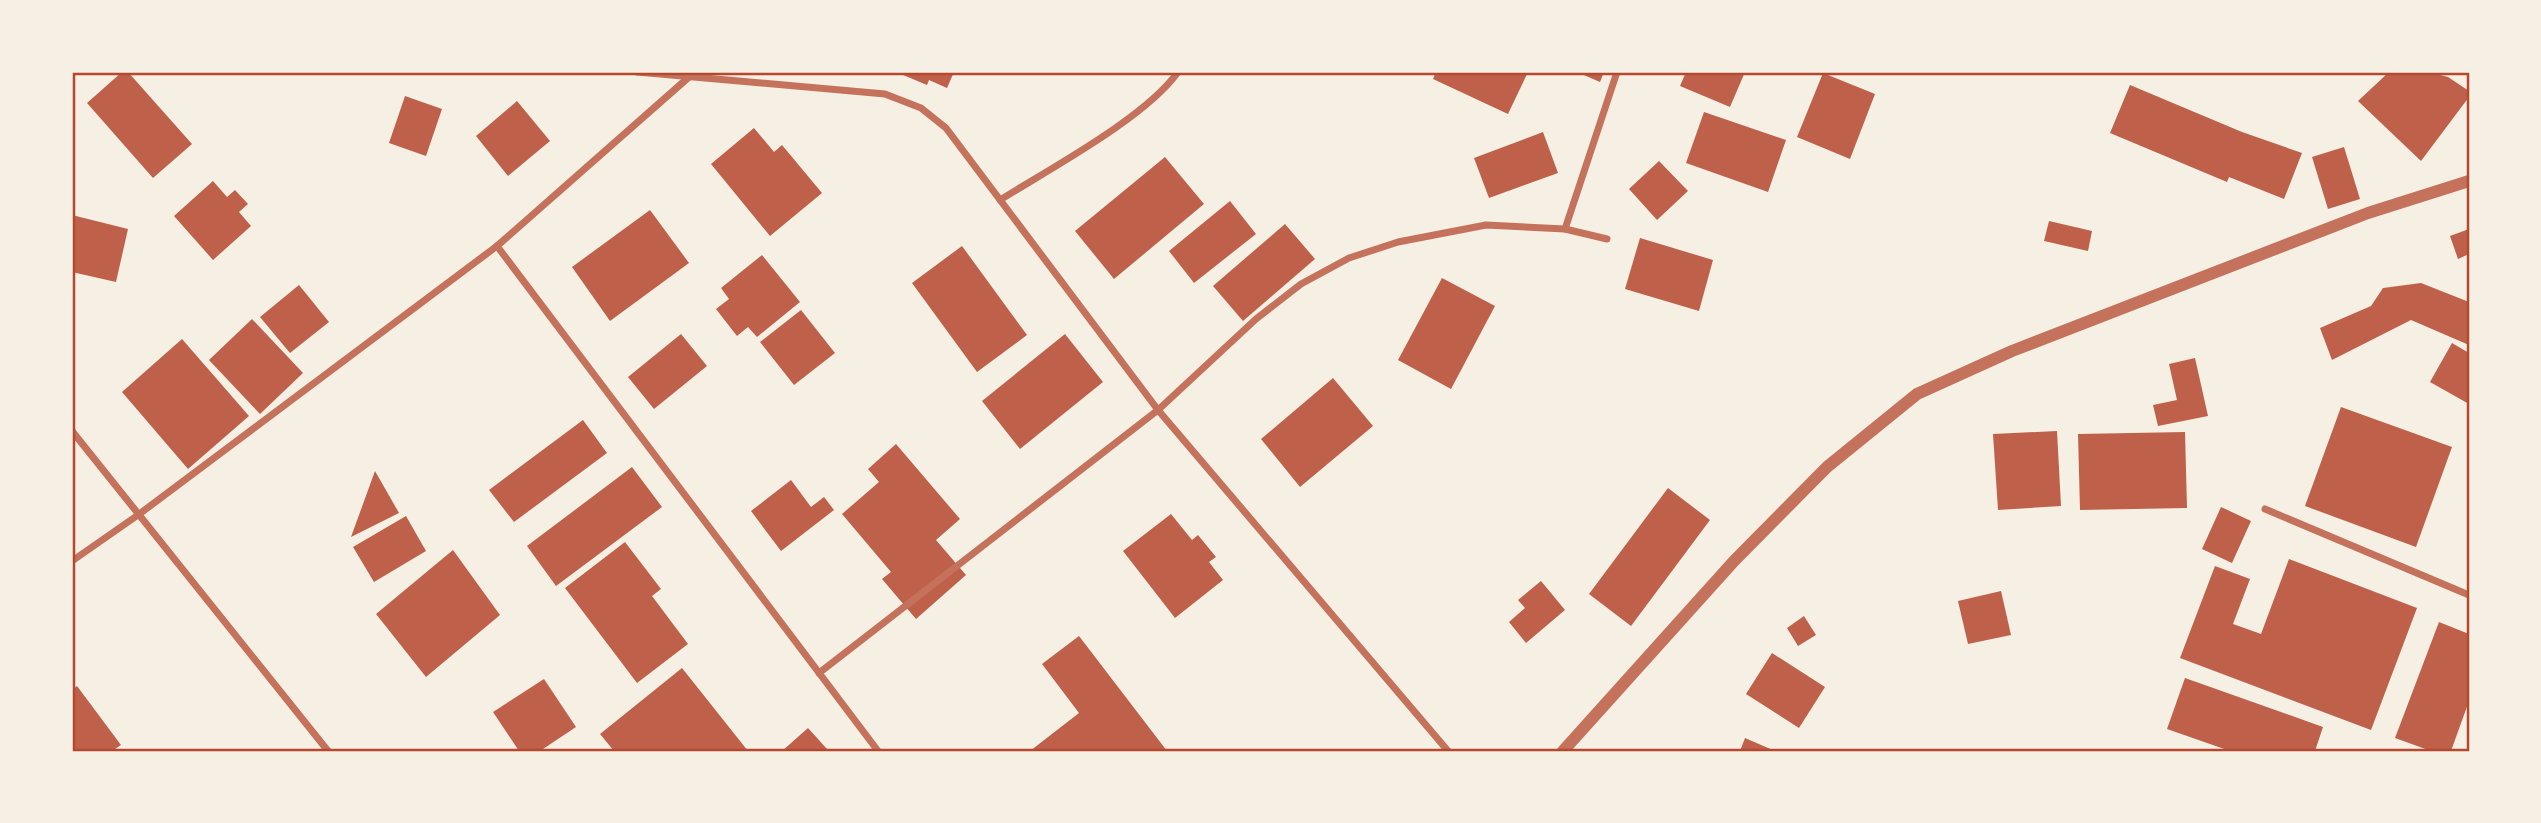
<svg xmlns="http://www.w3.org/2000/svg" width="2541" height="823" viewBox="0 0 2541 823" font-family="Commissioner,sans-serif">
<style>
.building{fill:#bf614a}
.lines{fill:none;stroke-linecap:round;stroke-linejoin:round}
.minor{stroke:#c5725c;stroke-width:7}
.tertiary{stroke:#c5725c;stroke-width:12}
.neatline{fill:none;stroke:#b5482f;stroke-width:2.5}
</style>
<rect width="100%" height="100%" fill="#f6efe4"/>
<g class="building">
<polygon points="122,72 128,72 192,144 153,178 87,103"/>
<polygon points="896,72 954,72 947,88 929,80 927,85"/>
<polygon points="1436,72 1528,72 1508,114 1433,79"/>
<polygon points="1577,72 1604,72 1600,82"/>
<polygon points="1686,72 1745,72 1730,107 1680,86"/>
<polygon points="2389,72 2429,72 2448,77 2469,91 2469,97 2421,161 2358,101"/>
<polygon points="1823,73 1875,94 1850,159 1797,137"/>
<polygon points="2130,85 2242,132 2302,153 2284,199 2229,177 2227,182 2110,133"/>
<polygon points="405,96 442,109 426,156 389,143"/>
<polygon points="517,101 550,141 508,176 476,136"/>
<polygon points="1704,112 1786,140 1768,192 1686,163"/>
<polygon points="754,128 774,152 782,145 822,193 770,236 711,164"/>
<polygon points="1543,132 1558,173 1489,198 1474,158"/>
<polygon points="2344,147 2360,199 2328,209 2312,157"/>
<polygon points="1165,157 1204,204 1114,279 1075,231"/>
<polygon points="1659,161 1688,191 1657,220 1629,189"/>
<polygon points="213,181 227,197 235,190 248,204 239,212 251,226 213,260 174,216"/>
<polygon points="1230,201 1256,234 1194,283 1169,251"/>
<polygon points="650,210 689,263 610,321 572,267"/>
<polygon points="72,215 128,229 116,282 72,272"/>
<polygon points="2049,221 2092,231 2088,251 2044,241"/>
<polygon points="1285,224 1315,259 1243,321 1213,286"/>
<polygon points="2469,229 2469,254 2458,259 2450,236"/>
<polygon points="1640,238 1713,260 1699,311 1625,289"/>
<polygon points="962,246 1027,335 977,372 912,283"/>
<polygon points="762,255 800,302 757,337 748,327 737,336 716,309 729,299 721,288"/>
<polygon points="1442,278 1495,306 1451,389 1398,360"/>
<polygon points="2421,283 2469,302 2469,345 2411,320 2332,360 2320,328 2371,306 2383,288"/>
<polygon points="299,285 329,322 290,353 260,317"/>
<polygon points="801,310 835,353 794,385 760,342"/>
<polygon points="252,319 303,373 260,414 209,360"/>
<polygon points="681,334 707,366 654,409 628,377"/>
<polygon points="1065,334 1103,382 1020,449 982,401"/>
<polygon points="182,339 249,416 188,469 122,392"/>
<polygon points="2452,343 2469,353 2469,404 2430,382"/>
<polygon points="2195,358 2208,416 2158,426 2153,405 2177,400 2169,364"/>
<polygon points="1333,378 1373,426 1300,487 1261,439"/>
<polygon points="2341,407 2452,447 2416,547 2305,506"/>
<polygon points="583,420 607,453 514,522 489,490"/>
<polygon points="2057,431 2061,506 1998,510 1993,434"/>
<polygon points="2185,432 2187,508 2080,510 2078,434"/>
<polygon points="896,444 960,519 936,540 966,575 916,619 882,579 891,572 842,514 879,482 868,469"/>
<polygon points="632,467 662,507 556,586 527,546"/>
<polygon points="375,471 399,513 351,537"/>
<polygon points="791,480 811,507 824,497 834,510 781,551 751,511"/>
<polygon points="1668,488 1710,520 1631,626 1589,594"/>
<polygon points="2221,507 2251,521 2232,563 2202,549"/>
<polygon points="1171,514 1192,540 1198,535 1216,557 1209,562 1223,580 1175,618 1123,551"/>
<polygon points="406,516 426,551 374,582 353,547"/>
<polygon points="625,542 661,589 652,596 688,644 637,683 565,588"/>
<polygon points="453,550 500,615 426,677 376,614"/>
<polygon points="2289,559 2417,608 2371,730 2180,658 2215,566 2250,579 2233,624 2261,634"/>
<polygon points="1541,581 1565,610 1526,643 1509,622 1525,608 1518,600"/>
<polygon points="2001,591 2011,635 1968,644 1958,601"/>
<polygon points="1804,616 1816,635 1798,646 1787,628"/>
<polygon points="2439,622 2469,634 2469,701 2451,751 2431,751 2395,738"/>
<polygon points="1079,636 1167,751 1030,751 1079,713 1042,664"/>
<polygon points="1772,653 1825,687 1799,728 1746,694"/>
<polygon points="682,668 748,751 614,751 600,734"/>
<polygon points="2185,678 2323,727 2315,751 2230,751 2167,729"/>
<polygon points="544,679 576,727 540,751 519,751 493,712"/>
<polygon points="77,686 121,745 112,751 72,751 72,690"/>
<polygon points="808,728 827,749 782,751"/>
<polygon points="1745,738 1775,751 1740,751"/>
</g>
<g class="lines">
<g class="minor">
<polyline points="637,72 885,94 921,108 946,128 1158,410 1448,751"/>
<polyline points="690,72 689,77 497,246 878,751"/>
<path d="M1000 200C1051 168 1145 118 1178 72"/>
<polyline points="1565,229 1617,72"/>
<polyline points="72,431 328,751"/>
<polyline points="2265,509 2469,595"/>
<polyline points="72,561 138,515 497,246"/>
<polyline points="819,673 1158,410 1256,319 1301,284 1349,258 1398,242 1486,225 1565,229 1607,239"/>
</g>
<polyline class="tertiary" points="1563,751 1734,561 1827,467 1917,394 2012,351 2368,213 2469,181"/>
</g>
<rect width="2541" height="823" fill="none" stroke="#f6efe4" stroke-width="147"/>
<rect x="74" y="74" width="2394" height="676" class="neatline"/>
</svg>
